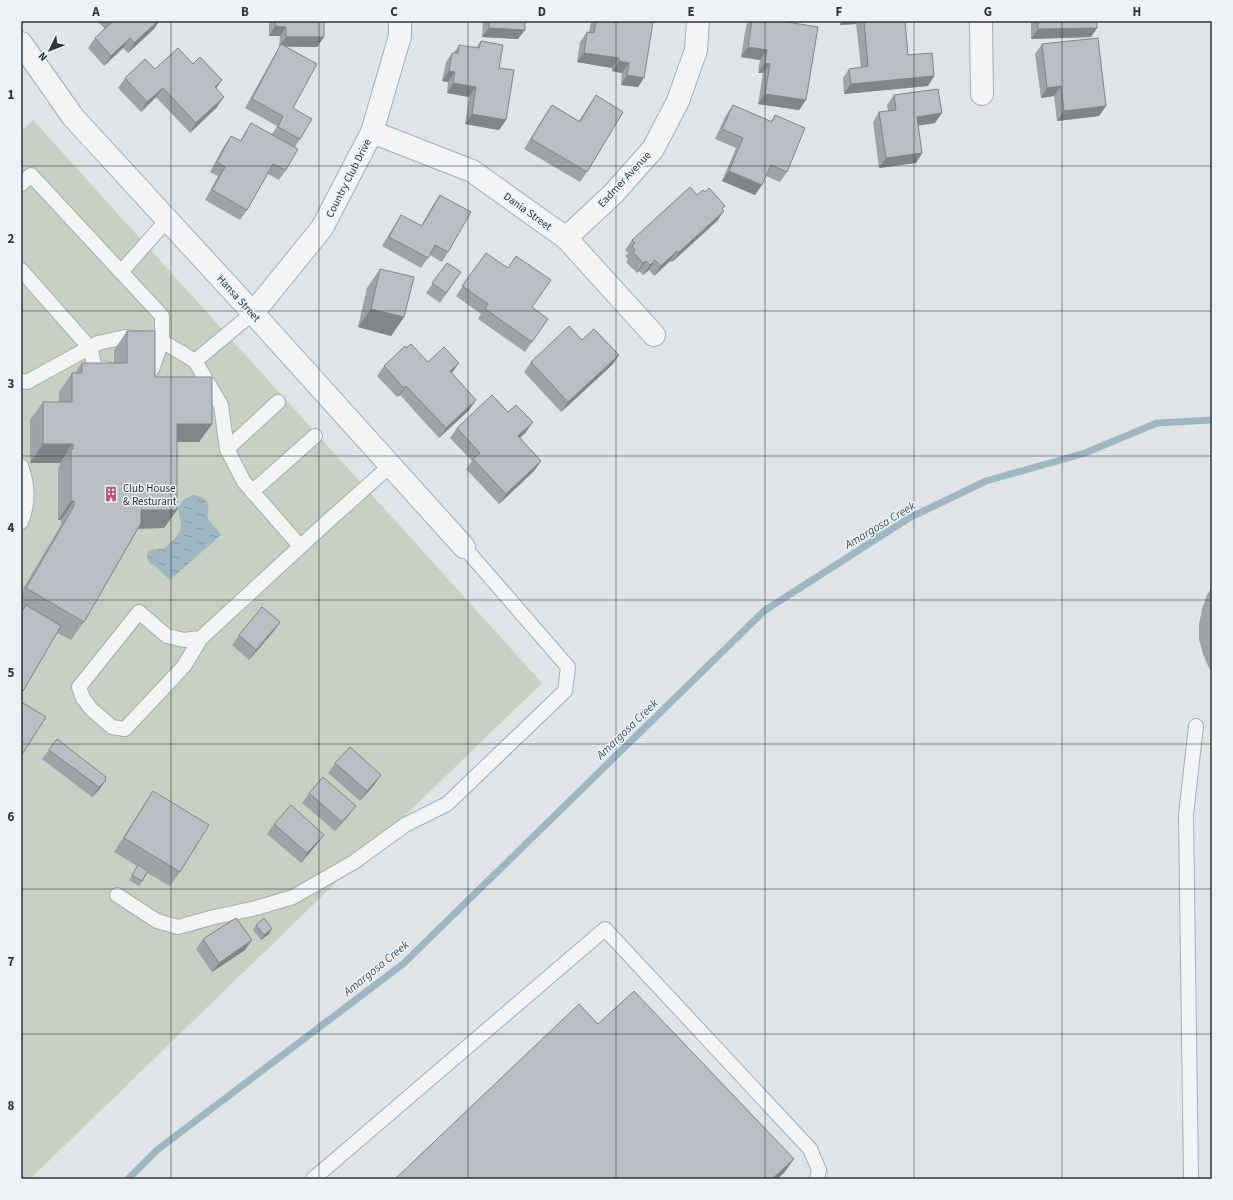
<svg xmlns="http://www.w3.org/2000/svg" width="1233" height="1200" viewBox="0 0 1233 1200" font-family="'Source Sans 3',sans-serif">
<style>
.green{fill:#c8d0c2}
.water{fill:url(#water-ripples)}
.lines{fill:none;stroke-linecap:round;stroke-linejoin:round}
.stream{stroke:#9fb7c3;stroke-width:7}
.service-casing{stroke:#a6acb0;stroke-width:16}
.minor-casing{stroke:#a6acb0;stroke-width:24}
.service{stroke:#f2f4f6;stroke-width:14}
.minor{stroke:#f2f4f6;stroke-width:22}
.wall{fill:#9ea3a8}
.shaded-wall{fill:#818588}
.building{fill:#b8bec3;stroke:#818588}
.grid{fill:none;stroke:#2a343c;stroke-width:1;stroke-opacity:0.55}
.labels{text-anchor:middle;stroke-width:3;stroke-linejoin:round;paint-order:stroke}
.street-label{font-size:11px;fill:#2a343c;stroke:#eff2f5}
.poi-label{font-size:11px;fill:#2a343c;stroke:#eff2f5;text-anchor:start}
.water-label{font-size:12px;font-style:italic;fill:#39586b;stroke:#eff2f5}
.neatline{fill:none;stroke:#2a343c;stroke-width:1.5}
.grid-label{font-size:13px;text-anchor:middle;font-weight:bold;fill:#2a343c}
</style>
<defs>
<pattern id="water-ripples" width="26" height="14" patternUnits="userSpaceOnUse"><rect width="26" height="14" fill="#9fb7c3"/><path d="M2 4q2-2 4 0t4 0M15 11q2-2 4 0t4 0" fill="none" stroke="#8296a0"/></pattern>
</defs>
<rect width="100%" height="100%" fill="#e0e4e7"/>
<polygon class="green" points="33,120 542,683 30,1179 21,1179 21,131"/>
<path class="water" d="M193 495C201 496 211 500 208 511 208 514 207 516 209 520 212 525 218 529 221 535L170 580 155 566 150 564 147 558 148 551C154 548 158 550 164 548 166 547 169 544 171 542 186 529 180 525 178 508L183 500Z"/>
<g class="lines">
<polyline class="stream" points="128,1179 157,1150 403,964 764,611 909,518 986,481 1085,453 1157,423 1212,420"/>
<defs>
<g id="service">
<polyline points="21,184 31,175 162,316 162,341 152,369 144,369"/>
<polyline points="21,270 90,348 95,368 108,369"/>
<polyline points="121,272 167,220"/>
<polyline points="195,361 221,405 227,449 244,482 300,546"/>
<polyline points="21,381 27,382 98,343 125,337 162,341 195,361 253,313"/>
<polyline points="227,449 278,402"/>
<path d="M21 466C28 485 29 503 21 522"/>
<polyline points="252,492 315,436"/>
<polyline points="201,638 184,640 167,636 139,612 79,687 83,698 91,709 112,727 125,729 184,666 201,638 327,522 391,465"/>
<polyline points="117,895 157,921 178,927 214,917 256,908 293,897 354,862 405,825 447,804 565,691 568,667 464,547"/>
<polyline points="313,1179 605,929 810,1149 819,1170 817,1179"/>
<polyline points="1191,1179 1186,815 1196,726"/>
</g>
<g id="minor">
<polyline points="981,21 982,94"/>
<polyline points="21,43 73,117 253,313 464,547"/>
<polyline points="372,132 472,171 566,238 654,335"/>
<polyline points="566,238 613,194 653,149 678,101 696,50 698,21"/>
<polyline points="253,313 322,228 372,132 400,36 400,21"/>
</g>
</defs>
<use href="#service" class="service-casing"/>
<use href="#minor" class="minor-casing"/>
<use href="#service" class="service"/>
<use href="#minor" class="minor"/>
</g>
<g class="wall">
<polygon points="97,21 159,21 154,29 128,53 123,48 104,66 88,48 95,38 105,29"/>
<polygon points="269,21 324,21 324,37 317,47 286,47 293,108 300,139 295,147 286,170 279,180 268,174 247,210 240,220 205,200 218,176 210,172 224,146 231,136 240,141 245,133 251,123 272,134 277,126 245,108 275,54 280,46 279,46 280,36 269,36"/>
<polygon points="483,21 525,21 518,39 482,37"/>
<polygon points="591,21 649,21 638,87 621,85 622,73 612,71 612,68 577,62 580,42 587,32 589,32"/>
<polygon points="749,21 781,21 806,100 799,110 758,104 763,73 758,73 760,60 741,57 746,26"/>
<polygon points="840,21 905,21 908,55 934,76 928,86 844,94 843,78 849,69 861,67 856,24 840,25"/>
<polygon points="1031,21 1097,21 1097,28 1091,37 1031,39"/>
<polygon points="481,41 499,68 506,120 499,130 465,124 469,97 447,93 448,82 442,81 446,62 452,53 454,53 459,45 476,48"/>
<polygon points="1042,44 1106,106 1099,116 1057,121 1054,96 1041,98 1035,54"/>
<polygon points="155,69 216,88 217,107 190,133 156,97 141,112 118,88 125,78"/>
<polygon points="596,95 587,172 580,182 524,149 545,115 552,105 579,121 589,105"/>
<polygon points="894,95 935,123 918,125 922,153 916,163 879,168 873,122 879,112 888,111 887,105"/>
<polygon points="733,105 771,121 775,115 787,172 780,182 766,176 755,195 722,181 736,148 715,139 726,115"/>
<polygon points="440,195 448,252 442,262 430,255 421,268 382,246 395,224 401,215 421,226 433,205"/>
<polygon points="697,195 723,210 717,221 672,262 670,261 654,276 649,270 643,275 639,271 637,273 626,262 628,259 625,256 628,253 625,250 632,240"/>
<polygon points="486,253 532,307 548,319 525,352 478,319 481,314 456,296"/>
<polygon points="447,263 461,272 440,303 426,293"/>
<polygon points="380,269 404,317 391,336 358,327 367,288"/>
<polygon points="127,331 155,377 212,424 199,442 177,442 177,510 164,528 138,529 84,622 71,640 57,633 21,694 21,592 61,525 61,520 58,520 58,468 60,466 60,463 30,463 30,420 43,402 59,402 59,392 72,373 75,373 82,363 114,363 114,350"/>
<polygon points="582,340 619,355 612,365 561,412 524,372 531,362"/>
<polygon points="406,348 428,362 451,373 476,400 469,410 439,438 400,395 397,397 377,376 384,366"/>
<polygon points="457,428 526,432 520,438 541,461 534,471 499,504 466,469 472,461 450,438"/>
<polygon points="1212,587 1212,672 1209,668 1203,654 1199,639 1199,624 1202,609 1207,595"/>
<polygon points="280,622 273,632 249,660 232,645 239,635"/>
<polygon points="49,750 105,779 99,790 92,797 42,759"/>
<polygon points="335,763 374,785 360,801 328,773"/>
<polygon points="153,791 180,872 170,886 147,873 139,886 129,880 137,866 114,852 143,806"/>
<polygon points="309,793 349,815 335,831 302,803"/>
<polygon points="274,824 317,844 301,863 267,834"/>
<polygon points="256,925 272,929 269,934 261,940 253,930"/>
<polygon points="203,939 245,950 212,972 196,949"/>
</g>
<g class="shaded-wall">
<polygon points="158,21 159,21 154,29 128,53 134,43"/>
<polygon points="788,21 806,21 788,22"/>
<polygon points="843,21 858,21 856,24 840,25"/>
<polygon points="275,26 286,27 280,36 269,36"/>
<polygon points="489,28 525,30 518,39 482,37"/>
<polygon points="1097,28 1091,37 1031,39 1038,29"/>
<polygon points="286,37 324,37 317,47 280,46 281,44 279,46"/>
<polygon points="130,38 123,48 104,66 111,56"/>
<polygon points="748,47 767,50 760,60 741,57"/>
<polygon points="584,53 619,58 612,68 577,62"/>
<polygon points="619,61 629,63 622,73 612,71"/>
<polygon points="765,63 770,64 763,73 758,73"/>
<polygon points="449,71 455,72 448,82 442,81"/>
<polygon points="627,75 644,78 638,87 621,85"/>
<polygon points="934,76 928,86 844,94 851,84"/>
<polygon points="222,80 215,90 215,87"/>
<polygon points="453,83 476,87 469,97 447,93"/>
<polygon points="1061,86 1054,96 1041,98 1047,88"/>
<polygon points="163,88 156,97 141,112 147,102"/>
<polygon points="765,94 806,100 799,110 758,104"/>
<polygon points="224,97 217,107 190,133 196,123"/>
<polygon points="1106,106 1099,116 1057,121 1064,111"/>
<polygon points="942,113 935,123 910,127 917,117"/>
<polygon points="472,114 506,120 499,130 465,124"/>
<polygon points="922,153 916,163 879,168 886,158"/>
<polygon points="729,171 762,185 755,195 722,181"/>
<polygon points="724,211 717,221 672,262 678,253"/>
<polygon points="677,251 670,261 654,276 661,266"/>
<polygon points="655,260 649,270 643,275 650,265"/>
<polygon points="646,261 639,271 637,273 643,263"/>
<polygon points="371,309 404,317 391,336 358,327"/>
<polygon points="619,355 612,365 561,412 568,402"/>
<polygon points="459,363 452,373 443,381 450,371"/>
<polygon points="406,386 400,395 397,397 404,388"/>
<polygon points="476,400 469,410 439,438 446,428"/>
<polygon points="533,422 526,432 511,446 518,436"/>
<polygon points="177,424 212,424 199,442 164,442"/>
<polygon points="43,444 73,444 60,463 30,463"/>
<polygon points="541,461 534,471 499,504 506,494"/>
<polygon points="71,501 74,501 61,520 58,520"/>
<polygon points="141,510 177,510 164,528 128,529"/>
<polygon points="280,622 273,632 249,660 256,650"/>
<polygon points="381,775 374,785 360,801 367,791"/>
<polygon points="106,780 99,790 92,797 99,787"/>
<polygon points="356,806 349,815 335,831 342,822"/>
<polygon points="324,835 317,844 301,863 307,853"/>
<polygon points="272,929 269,934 261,940 264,935"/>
<polygon points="252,940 245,950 212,972 219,963"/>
<polygon points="794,1159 784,1173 777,1179 772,1179"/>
</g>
<g class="building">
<polygon points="113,21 158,21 134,43 130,38 111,56 95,38"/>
<polygon points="276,21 324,21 324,37 286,37 286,27 275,26"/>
<polygon points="489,21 525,21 525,30 489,28"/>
<polygon points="596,21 649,21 653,22 644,78 627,75 629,63 619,61 619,58 584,53 587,32 594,33"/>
<polygon points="752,21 781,21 818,27 806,100 765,94 770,64 765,63 767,50 748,47"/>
<polygon points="864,21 905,21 908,55 932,53 934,76 851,84 849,69 868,66"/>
<polygon points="1038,21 1097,21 1097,28 1038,29"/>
<polygon points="1098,38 1106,106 1064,111 1061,86 1047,88 1042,44"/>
<polygon points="481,41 503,45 499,68 514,70 506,120 472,114 476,87 453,83 455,72 449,71 452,53 458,53 459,45 479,48"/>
<polygon points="281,44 317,64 293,108 312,119 300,139 278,127 283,116 252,99"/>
<polygon points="178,48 193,64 200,57 222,80 215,87 224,97 196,123 163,88 147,102 125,78 145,59 155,69"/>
<polygon points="938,89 942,113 917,117 922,153 886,158 879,112 896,110 894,95"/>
<polygon points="596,95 623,112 587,172 531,139 552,105 580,122"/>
<polygon points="733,105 772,122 775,115 805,128 787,172 771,165 762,185 729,171 743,138 722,129"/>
<polygon points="251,123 298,149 286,170 273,164 247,210 212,190 225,167 217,162 231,136 241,141"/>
<polygon points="690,187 697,195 703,190 705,192 709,188 725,206 722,209 724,211 678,253 677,251 661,266 655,260 650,265 646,261 643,263 633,252 635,250 632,246 635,243 632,240"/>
<polygon points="440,195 471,212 448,252 435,245 428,258 389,237 401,215 422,226"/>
<polygon points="486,253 508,268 516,256 551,280 532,307 548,319 532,342 485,309 488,304 462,286"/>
<polygon points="447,263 461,272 446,293 432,283"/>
<polygon points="380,269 414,277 404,317 371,309"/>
<polygon points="569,326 582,340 594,329 619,355 568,402 531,362"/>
<polygon points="127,331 155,331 155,377 212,377 212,424 177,424 177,510 141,510 141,523 84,622 26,588 74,506 74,501 71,501 71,449 73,449 73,444 43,444 43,402 72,402 72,373 82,373 82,363 127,363"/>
<polygon points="411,344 428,362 444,347 459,363 450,371 476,400 446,428 406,386 404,388 384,366 405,346 406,348"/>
<polygon points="492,395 508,412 516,405 533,422 518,436 541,461 506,494 473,459 480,453 457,428"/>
<polygon points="26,605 61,626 23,691 21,690 21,613"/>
<polygon points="262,607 280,622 256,650 239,635"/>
<polygon points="23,703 46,717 21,756 21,706"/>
<polygon points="57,739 106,777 105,779 106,780 99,787 49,750"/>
<polygon points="350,747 381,775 367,791 335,763"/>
<polygon points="323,777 356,806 342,822 309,793"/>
<polygon points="153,791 209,825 180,872 124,838"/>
<polygon points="291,805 324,835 307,853 274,824"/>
<polygon points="138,865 148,871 142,881 132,875"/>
<polygon points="236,918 252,940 219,963 203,939"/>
<polygon points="264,918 272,929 264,935 256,925"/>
<polygon points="634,991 794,1159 772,1179 395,1179 579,1004 598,1024"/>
</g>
<path class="grid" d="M171 21V1179M319 21V1179M468 21V1179M616 21V1179M765 21V1179M914 21V1179M1062 21V1179M21 166H1212M21 311H1212M21 456H1212M21 600H1212M21 744H1212M21 889H1212M21 1034H1212"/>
<defs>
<symbol id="building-bare" viewBox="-9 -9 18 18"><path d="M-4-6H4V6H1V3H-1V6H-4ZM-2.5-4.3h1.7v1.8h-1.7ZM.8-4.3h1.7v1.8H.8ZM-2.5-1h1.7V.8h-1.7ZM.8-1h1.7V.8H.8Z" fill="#be5376" stroke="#eff2f5" stroke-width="2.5" paint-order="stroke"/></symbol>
</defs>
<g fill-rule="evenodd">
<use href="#building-bare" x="100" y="483" width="22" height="22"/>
</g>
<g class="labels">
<g class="street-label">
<text transform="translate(348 178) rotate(-63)" y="4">Country Club Drive</text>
<text transform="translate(624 179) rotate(-47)" y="4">Eadmer Avenue</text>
<text transform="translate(528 211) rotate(36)" y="4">Dania Street</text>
<text transform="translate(239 298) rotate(48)" y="4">Hansa Street</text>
</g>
<g class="poi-label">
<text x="123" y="492">Club House<tspan x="123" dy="13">&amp; Resturant</tspan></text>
</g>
<g class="water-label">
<text transform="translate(880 525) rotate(-31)" y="4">Amargosa Creek</text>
<text transform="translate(627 729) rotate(-44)" y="4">Amargosa Creek</text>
<text transform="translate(376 968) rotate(-39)" y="4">Amargosa Creek</text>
</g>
</g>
<rect width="1233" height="1200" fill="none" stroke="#eff2f5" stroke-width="44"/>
<g transform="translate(50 50) rotate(227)" stroke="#eff2f5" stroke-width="3" paint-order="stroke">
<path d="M0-3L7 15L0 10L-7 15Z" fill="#2a343c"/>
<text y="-6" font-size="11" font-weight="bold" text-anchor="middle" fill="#2a343c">N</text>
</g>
<rect x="22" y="22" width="1189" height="1156" class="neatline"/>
<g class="grid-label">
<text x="96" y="16">A</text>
<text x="245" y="16">B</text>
<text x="394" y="16">C</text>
<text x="542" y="16">D</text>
<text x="691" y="16">E</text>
<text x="839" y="16">F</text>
<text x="988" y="16">G</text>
<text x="1137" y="16">H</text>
<text x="11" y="99">1</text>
<text x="11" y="243">2</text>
<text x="11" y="388">3</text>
<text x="11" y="532">4</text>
<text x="11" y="677">5</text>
<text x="11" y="821">6</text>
<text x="11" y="966">7</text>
<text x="11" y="1110">8</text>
</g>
</svg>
